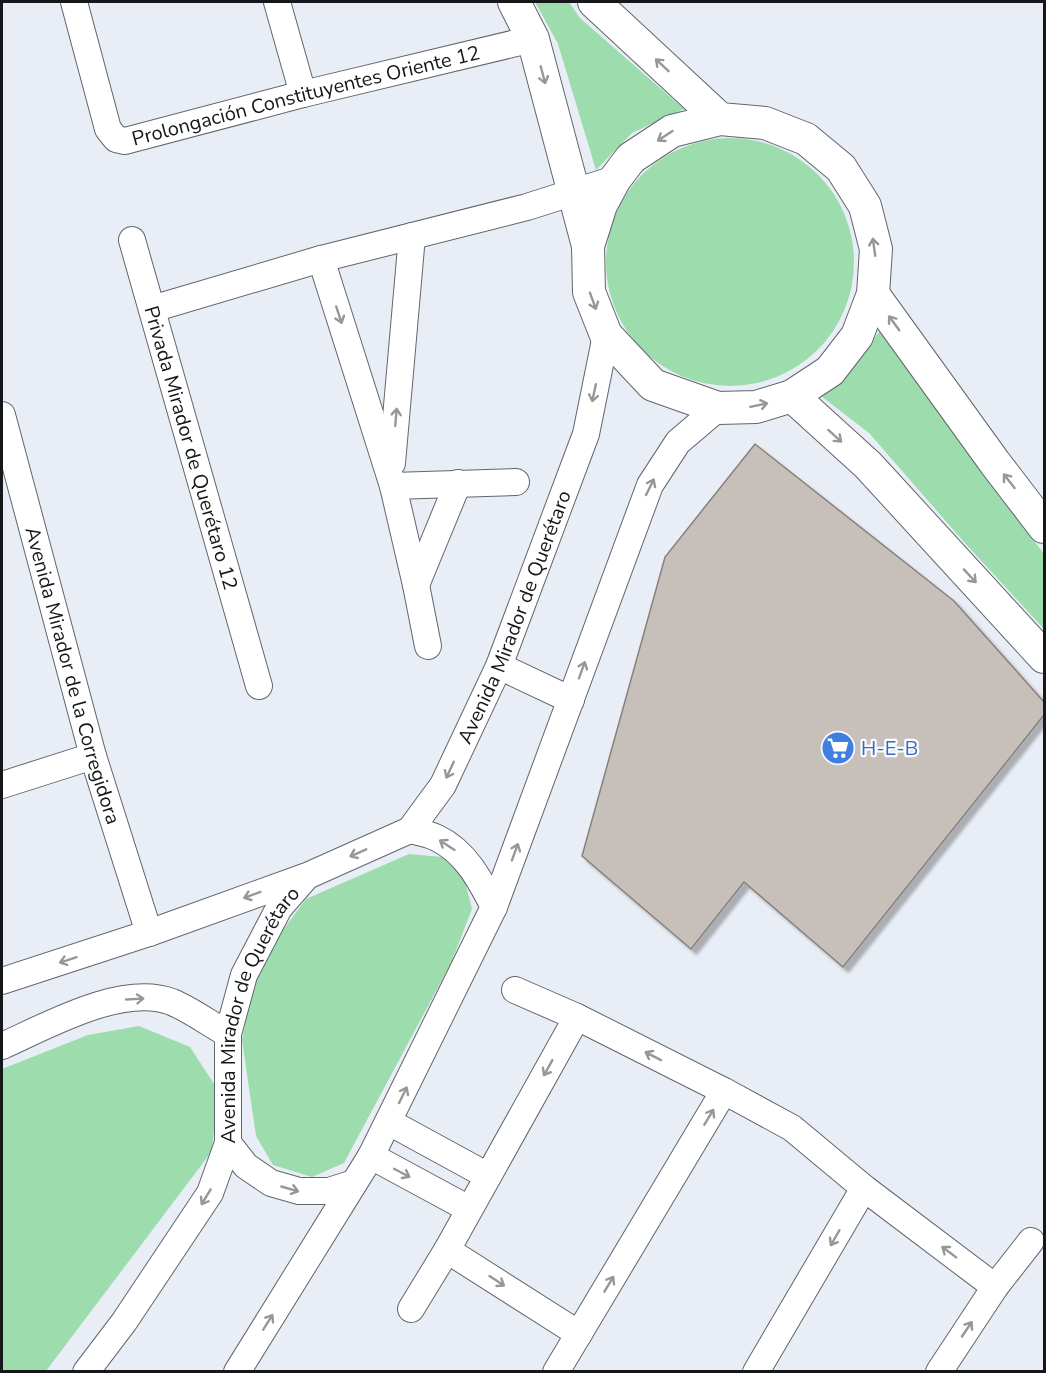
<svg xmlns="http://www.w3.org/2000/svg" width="1046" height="1373" viewBox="0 0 1046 1373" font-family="'Nunito Sans',sans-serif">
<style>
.green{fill:#9ddcad}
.building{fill:#c7c0ba;stroke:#87807b;stroke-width:1.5;filter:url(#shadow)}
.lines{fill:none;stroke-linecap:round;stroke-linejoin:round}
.minor-casing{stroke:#61656c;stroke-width:28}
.tertiary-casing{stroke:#61656c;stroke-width:34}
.minor{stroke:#fff;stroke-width:26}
.tertiary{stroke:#fff;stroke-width:32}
.oneway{stroke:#969798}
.labels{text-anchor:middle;stroke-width:4.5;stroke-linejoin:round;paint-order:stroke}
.street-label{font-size:20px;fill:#16171a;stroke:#f9fbfe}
.shop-label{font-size:20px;fill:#366cbe;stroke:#f9fbfe;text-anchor:start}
</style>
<defs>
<filter id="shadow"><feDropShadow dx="5.5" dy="5.5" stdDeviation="1.5" flood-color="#0004"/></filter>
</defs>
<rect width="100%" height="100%" fill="#e9eef6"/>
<g class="green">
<polygon points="535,2 569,2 580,18 684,109 632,133 596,170 558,44"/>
<circle cx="730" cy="262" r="124"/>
<polygon points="881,329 986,476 1044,554 1044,629 964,542 869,433 821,396 852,369"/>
<polygon points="409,854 443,857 464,877 472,909 451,963 344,1163 312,1177 273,1165 256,1136 242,1040 256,966 306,899"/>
<polygon points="139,1026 190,1047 218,1090 212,1151 46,1371 2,1371 2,1069 88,1035"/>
</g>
<polygon class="building" points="755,444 954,601 1044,702 1044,715 843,967 744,882 691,949 582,856 665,557"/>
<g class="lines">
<defs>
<g id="minor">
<path id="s1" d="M74 2 108 129 116 139 125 141 303 94 533 39"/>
<polyline points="277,2 303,94"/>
<path id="s2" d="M132 240 259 686"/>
<polyline points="321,259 393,486 416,585 428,646"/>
<polyline points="152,309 321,259 527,207 615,179"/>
<path id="s3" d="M2 415 93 756 149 933"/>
<polyline points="392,463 412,236"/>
<polyline points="393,486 516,482"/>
<polyline points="416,585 458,483"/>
<polyline points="499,666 571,700"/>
<polyline points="2,785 93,756"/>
<path d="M410 830C419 832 429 834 437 838 466 852 480 880 494 907"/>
<path id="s4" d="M2 981 149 933 307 876 410 830 443 785 499 666 586 434 606 335"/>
<polyline points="515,990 577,1017 724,1091 792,1128 864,1188 995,1287"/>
<path d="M2 1046C47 1026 122 983 172 1002 191 1010 210 1024 228 1034"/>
<polyline points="389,1122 488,1176"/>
<polyline points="228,1143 246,1166 271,1183 299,1191 329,1191 354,1183"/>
<polyline points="371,1156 469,1209"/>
<polyline points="447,1250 579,1334"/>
<polyline points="411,1309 447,1250 577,1017"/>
<path id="s5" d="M86 1372 124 1322 210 1193 228 1143V1034L244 975 279 908 306 877"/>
<polyline points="237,1372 371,1156 494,907 650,485 678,442 718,408"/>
<polyline points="556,1372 724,1091"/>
<polyline points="756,1372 864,1188"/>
<polyline points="939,1372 995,1287 1031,1241"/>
</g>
<g id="tertiary">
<polyline points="514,2 533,39 588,246"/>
<polyline points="594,2 720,119 765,123 806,139 841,168 865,206 876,249 873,294 857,336 830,371 792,396 756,407 718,408 653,385 606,335 589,292 588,246 601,205 615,179 631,158 672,131 720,119"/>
<polyline points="873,294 995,463 1044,527"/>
<polyline points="792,396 868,465 1044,657"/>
</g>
</defs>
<use href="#minor" class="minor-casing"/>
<use href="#tertiary" class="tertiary-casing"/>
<use href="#minor" class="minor"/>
<use href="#tertiary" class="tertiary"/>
</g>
<defs><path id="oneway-shaft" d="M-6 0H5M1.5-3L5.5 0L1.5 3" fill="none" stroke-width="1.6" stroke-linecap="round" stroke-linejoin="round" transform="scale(1.5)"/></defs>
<g class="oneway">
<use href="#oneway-shaft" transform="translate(662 65) rotate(-137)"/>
<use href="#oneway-shaft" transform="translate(543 75) rotate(75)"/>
<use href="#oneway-shaft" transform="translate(665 136) rotate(147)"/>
<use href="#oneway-shaft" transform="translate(874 247) rotate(-98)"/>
<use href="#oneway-shaft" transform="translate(593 301) rotate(70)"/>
<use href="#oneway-shaft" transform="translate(339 315) rotate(72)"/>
<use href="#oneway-shaft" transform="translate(894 323) rotate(-126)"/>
<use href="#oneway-shaft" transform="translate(594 393) rotate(102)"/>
<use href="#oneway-shaft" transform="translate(759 405) rotate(-12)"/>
<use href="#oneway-shaft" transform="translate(396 417) rotate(-85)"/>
<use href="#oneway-shaft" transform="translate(835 436) rotate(42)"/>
<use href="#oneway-shaft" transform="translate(1009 481) rotate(-128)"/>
<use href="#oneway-shaft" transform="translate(650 487) rotate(-64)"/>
<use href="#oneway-shaft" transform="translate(970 576) rotate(47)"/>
<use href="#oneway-shaft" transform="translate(582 670) rotate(-70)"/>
<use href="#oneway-shaft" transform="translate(450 770) rotate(115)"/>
<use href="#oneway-shaft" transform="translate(447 845) rotate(-147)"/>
<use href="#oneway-shaft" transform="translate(515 852) rotate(-70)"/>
<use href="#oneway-shaft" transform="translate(358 853) rotate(156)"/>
<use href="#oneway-shaft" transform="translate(252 895) rotate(160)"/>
<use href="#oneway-shaft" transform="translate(68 960) rotate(162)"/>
<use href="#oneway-shaft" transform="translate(135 999) rotate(-3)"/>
<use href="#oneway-shaft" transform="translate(653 1056) rotate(-153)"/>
<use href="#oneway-shaft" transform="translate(548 1068) rotate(119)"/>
<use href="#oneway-shaft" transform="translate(403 1095) rotate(-64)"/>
<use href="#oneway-shaft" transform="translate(709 1117) rotate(-59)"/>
<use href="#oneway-shaft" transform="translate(402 1173) rotate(28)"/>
<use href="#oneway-shaft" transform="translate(290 1189) rotate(16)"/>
<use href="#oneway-shaft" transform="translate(206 1197) rotate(121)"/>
<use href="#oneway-shaft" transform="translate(835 1238) rotate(120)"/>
<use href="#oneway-shaft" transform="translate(949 1252) rotate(-143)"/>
<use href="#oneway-shaft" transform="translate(497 1281) rotate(33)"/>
<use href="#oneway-shaft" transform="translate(609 1284) rotate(-59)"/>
<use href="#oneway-shaft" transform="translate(268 1322) rotate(-58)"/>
<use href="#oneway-shaft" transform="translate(967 1329) rotate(-56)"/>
</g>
<defs>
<symbol id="supermarket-disc" viewBox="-11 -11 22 22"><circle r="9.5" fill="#3f7fe0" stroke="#f9fbfe"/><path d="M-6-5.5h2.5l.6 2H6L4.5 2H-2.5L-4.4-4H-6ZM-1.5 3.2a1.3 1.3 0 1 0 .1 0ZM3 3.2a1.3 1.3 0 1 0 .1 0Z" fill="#fff"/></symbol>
</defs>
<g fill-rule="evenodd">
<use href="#supermarket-disc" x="819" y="729" width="38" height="38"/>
</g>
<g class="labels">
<g class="street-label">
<text dy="7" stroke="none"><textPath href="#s1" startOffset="340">Prolongación Constituyentes Oriente 12</textPath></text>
<text dy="7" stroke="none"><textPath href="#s2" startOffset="216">Privada Mirador de Querétaro 12</textPath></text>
<text dy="7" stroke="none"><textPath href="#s4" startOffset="674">Avenida Mirador de Querétaro</textPath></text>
<text dy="7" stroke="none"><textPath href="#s3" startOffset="270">Avenida Mirador de la Corregidora</textPath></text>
<text dy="7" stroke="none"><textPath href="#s5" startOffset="406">Avenida Mirador de Querétaro</textPath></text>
</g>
<g class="shop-label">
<text x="861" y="755">H-E-B</text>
</g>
</g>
<rect width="1046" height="1373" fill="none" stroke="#16171a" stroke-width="6"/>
</svg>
